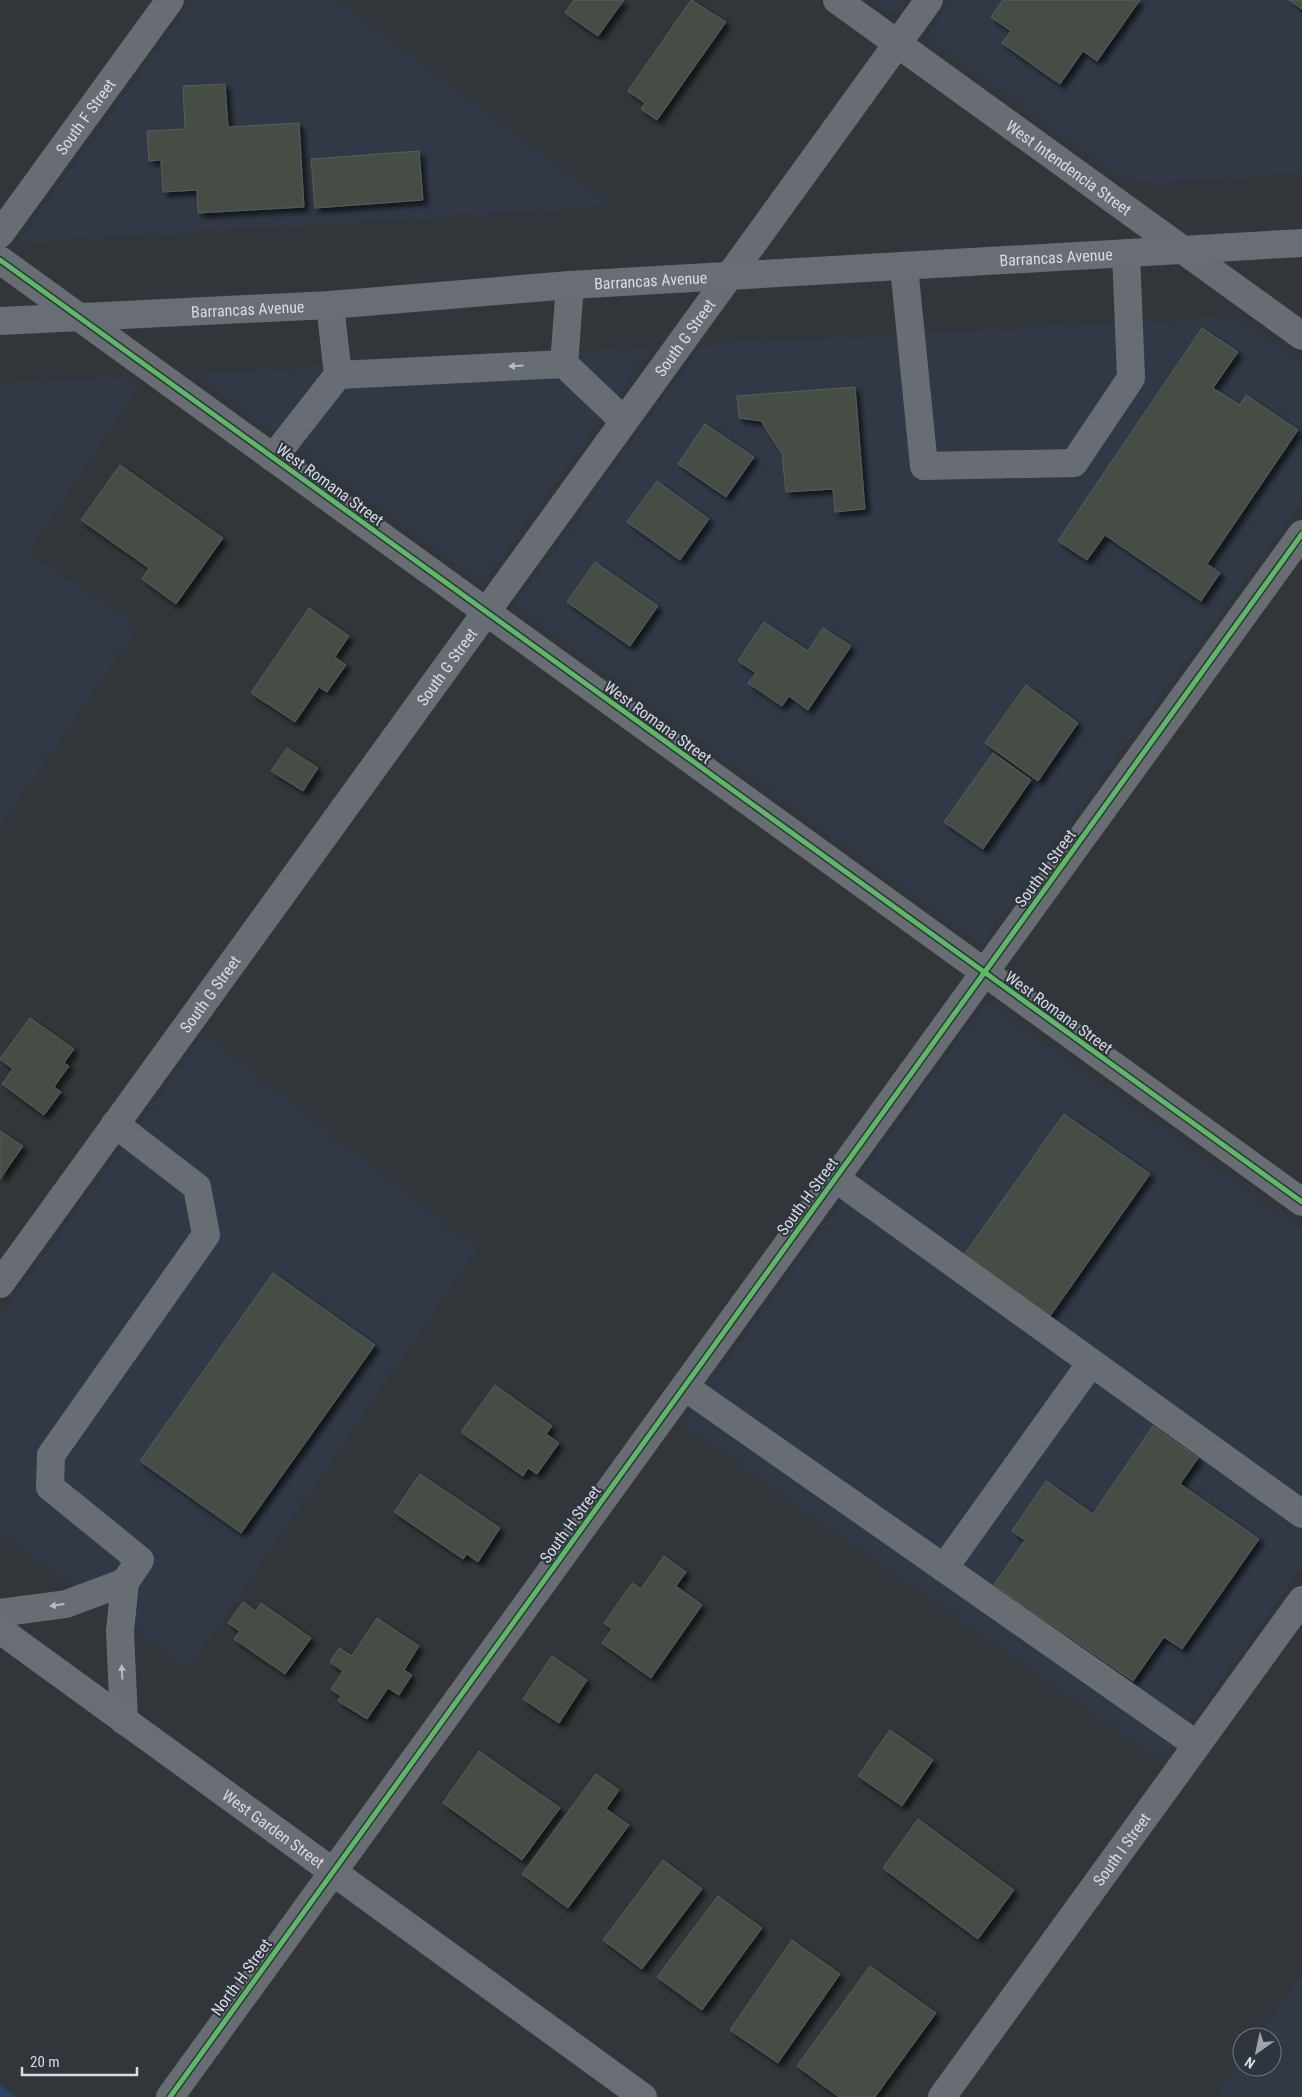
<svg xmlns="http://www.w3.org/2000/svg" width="1302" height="2097" viewBox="0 0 1302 2097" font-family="'Roboto Condensed',sans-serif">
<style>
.built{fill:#313946}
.green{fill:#2a4369}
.building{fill:#454d45;stroke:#595c5b;filter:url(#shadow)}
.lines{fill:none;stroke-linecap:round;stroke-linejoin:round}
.minor{stroke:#686d74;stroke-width:28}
.major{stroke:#686d76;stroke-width:28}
.cycleway-casing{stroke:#2f353e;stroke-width:8}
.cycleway{stroke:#5cba63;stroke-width:5}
.oneway{fill:#b6bbc0}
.labels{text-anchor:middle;stroke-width:4;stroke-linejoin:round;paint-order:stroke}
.street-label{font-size:16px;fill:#d8dce1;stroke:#2f353e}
</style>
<defs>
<filter id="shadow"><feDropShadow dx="4.5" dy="4.5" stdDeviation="2.5" flood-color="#0009"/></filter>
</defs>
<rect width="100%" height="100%" fill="#32363a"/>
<g class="built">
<polygon points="194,0 334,0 611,206 17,243"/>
<polygon points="875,0 905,0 895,14"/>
<polygon points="953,0 1302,0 1302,174 1130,184 926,37"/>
<polygon points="1236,317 1302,364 1302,501 981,944 514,606 702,345"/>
<polygon points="652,348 483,583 194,374"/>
<polygon points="123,377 137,387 28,553 138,627 0,826 0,384"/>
<polygon points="986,1002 1302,1230 1302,1567 1162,1761 682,1424"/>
<polygon points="204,1035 477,1249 189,1668 0,1532 0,1317"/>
<polygon points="1302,1974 1302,2097 1216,2097 1242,2059 1242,2067 1272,2067 1272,2037 1258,2037"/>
</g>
<polygon class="green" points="0,2085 17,2097 0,2097"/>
<g class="building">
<polygon points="574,0 624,0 598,36 565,13"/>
<polygon points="691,0 726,22 657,120 641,109 645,103 628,91"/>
<polygon points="1003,0 1140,0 1097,61 1083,51 1060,84 1002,43 1011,31 991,17"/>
<polygon points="1289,0 1302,0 1302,9"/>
<polygon points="225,84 228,127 299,123 304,207 198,213 197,190 163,192 161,160 149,161 147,131 185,129 183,86"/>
<polygon points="419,151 423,200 315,208 311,159"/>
<polygon points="1202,328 1238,352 1213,388 1240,405 1246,395 1298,430 1207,564 1220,573 1201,601 1105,535 1087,560 1058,541"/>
<polygon points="855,387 865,509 835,512 833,489 786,492 782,454 761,421 739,418 737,396"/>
<polygon points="705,424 754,457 726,497 678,464"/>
<polygon points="120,465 223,538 176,604 142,579 149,568 81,520"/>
<polygon points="657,481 709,519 680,560 627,522"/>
<polygon points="595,562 658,606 630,646 567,602"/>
<polygon points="309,608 349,636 335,657 346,665 327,692 319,687 295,722 251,693"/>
<polygon points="764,622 808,651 823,628 851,646 808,710 789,696 782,706 748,683 756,673 738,661"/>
<polygon points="1026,685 1078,723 1038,781 985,743"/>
<polygon points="287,748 318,768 303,791 271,771"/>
<polygon points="993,753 1031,780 983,849 944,822"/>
<polygon points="30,1018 74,1049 64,1063 69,1066 54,1087 61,1092 44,1115 2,1084 13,1069 0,1059"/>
<polygon points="1064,1114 1150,1174 1048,1319 961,1259"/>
<polygon points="0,1131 23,1146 0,1179"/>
<polygon points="273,1273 375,1345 241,1533 140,1461"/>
<polygon points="495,1385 552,1426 546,1434 559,1443 537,1474 528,1468 523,1476 461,1432"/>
<polygon points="1153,1426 1198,1458 1180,1484 1259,1539 1182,1649 1164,1637 1133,1681 994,1585 1025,1540 1012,1531 1046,1481 1093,1514"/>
<polygon points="420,1474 500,1528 478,1562 467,1554 463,1559 394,1512"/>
<polygon points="664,1556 686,1572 676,1586 702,1605 651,1678 602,1643 612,1629 604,1623 632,1583 641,1589"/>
<polygon points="243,1602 256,1611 261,1603 311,1638 285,1674 234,1639 240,1631 228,1623"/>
<polygon points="377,1618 419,1646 404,1670 412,1675 399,1695 388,1688 367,1719 338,1701 341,1696 331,1689 343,1671 330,1662 339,1648 352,1656"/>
<polygon points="552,1656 587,1680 559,1723 523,1699"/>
<polygon points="890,1730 933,1760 902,1806 858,1776"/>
<polygon points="479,1751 560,1808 522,1860 443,1803"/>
<polygon points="596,1774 619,1790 606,1809 629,1825 568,1908 522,1874"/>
<polygon points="918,1819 1014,1890 978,1939 883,1868"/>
<polygon points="663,1860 702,1889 642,1969 603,1940"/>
<polygon points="718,1896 762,1928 702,2010 657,1977"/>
<polygon points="792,1940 840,1974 778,2063 730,2030"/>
<polygon points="870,1966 936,2013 875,2097 839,2097 797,2066"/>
</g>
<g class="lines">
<g class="minor">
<path id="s1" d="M837 0 1302 336"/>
<path id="s2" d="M0 234 170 0"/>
<polyline points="0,260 1302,1202"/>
<polyline points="904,267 924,466 1074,463 1131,378 1126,253"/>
<polyline points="564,364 570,285"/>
<polyline points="338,375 564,364 624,421"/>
<polyline points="273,458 338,375 330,305"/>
<polyline points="115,1124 197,1187 206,1235 51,1455 50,1487 140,1560 125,1582"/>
<polyline points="835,1178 1302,1514"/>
<path id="s3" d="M0 1284 929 0"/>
<polyline points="685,1387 1197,1745"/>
<polyline points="944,1568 1091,1363"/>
<polyline points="0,1613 66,1604 125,1582 120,1631 124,1721"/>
<polyline points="170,2097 1302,534"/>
<path id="s4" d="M942 2097 1302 1600"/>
</g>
<g class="major">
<path id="s5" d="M0 321 330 305 570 285 1302 243"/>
<path id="s6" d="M0 1630 643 2097"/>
</g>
<defs>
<g id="cycleway">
<polyline points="0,260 1302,1202"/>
<polyline points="170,2097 1302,534"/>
</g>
</defs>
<use href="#cycleway" class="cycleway-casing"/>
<use href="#cycleway" class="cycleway"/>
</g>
<defs><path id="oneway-solid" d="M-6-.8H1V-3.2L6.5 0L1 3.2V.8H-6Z" transform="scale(1.25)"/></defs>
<g class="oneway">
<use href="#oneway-solid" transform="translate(516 366) rotate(177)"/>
<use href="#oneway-solid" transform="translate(57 1605) rotate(172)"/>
<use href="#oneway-solid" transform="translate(122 1672) rotate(-93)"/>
</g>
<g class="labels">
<g class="street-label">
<text dy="6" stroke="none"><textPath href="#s2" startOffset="145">South F Street</textPath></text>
<text dy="6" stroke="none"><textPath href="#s1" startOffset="286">West Intendencia Street</textPath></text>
<text dy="6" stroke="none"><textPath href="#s5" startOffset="1058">Barrancas Avenue</textPath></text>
<text dy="6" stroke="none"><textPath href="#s5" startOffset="652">Barrancas Avenue</textPath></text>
<text dy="6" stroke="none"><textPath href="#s5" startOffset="248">Barrancas Avenue</textPath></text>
<text dy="6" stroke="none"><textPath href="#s3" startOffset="1168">South G Street</textPath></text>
<text transform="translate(330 484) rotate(36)" y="6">West Romana Street</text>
<text dy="6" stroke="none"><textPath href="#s3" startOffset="762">South G Street</textPath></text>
<text transform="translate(658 722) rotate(36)" y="6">West Romana Street</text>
<text transform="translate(1045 868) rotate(-54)" y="6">South H Street</text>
<text dy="6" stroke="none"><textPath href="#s3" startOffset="358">South G Street</textPath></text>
<text transform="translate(1059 1012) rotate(36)" y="6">West Romana Street</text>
<text transform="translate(807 1196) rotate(-54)" y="6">South H Street</text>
<text transform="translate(570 1524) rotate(-54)" y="6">South H Street</text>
<text dy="6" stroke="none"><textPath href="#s6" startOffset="338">West Garden Street</textPath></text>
<text dy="6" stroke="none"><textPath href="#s4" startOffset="306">South I Street</textPath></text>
<text transform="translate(241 1977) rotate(-54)" y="6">North H Street</text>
</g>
</g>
<g transform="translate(1257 2052) rotate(213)"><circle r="24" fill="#2f353e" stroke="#73787f"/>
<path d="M0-4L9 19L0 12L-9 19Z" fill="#9ea2a7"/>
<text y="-8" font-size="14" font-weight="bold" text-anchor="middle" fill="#d8dce1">N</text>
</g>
<path d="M22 2067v8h115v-8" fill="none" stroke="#d8dce1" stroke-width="2.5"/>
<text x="30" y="2067" font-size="15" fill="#d8dce1" stroke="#2f353e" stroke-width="4" paint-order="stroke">20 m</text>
</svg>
